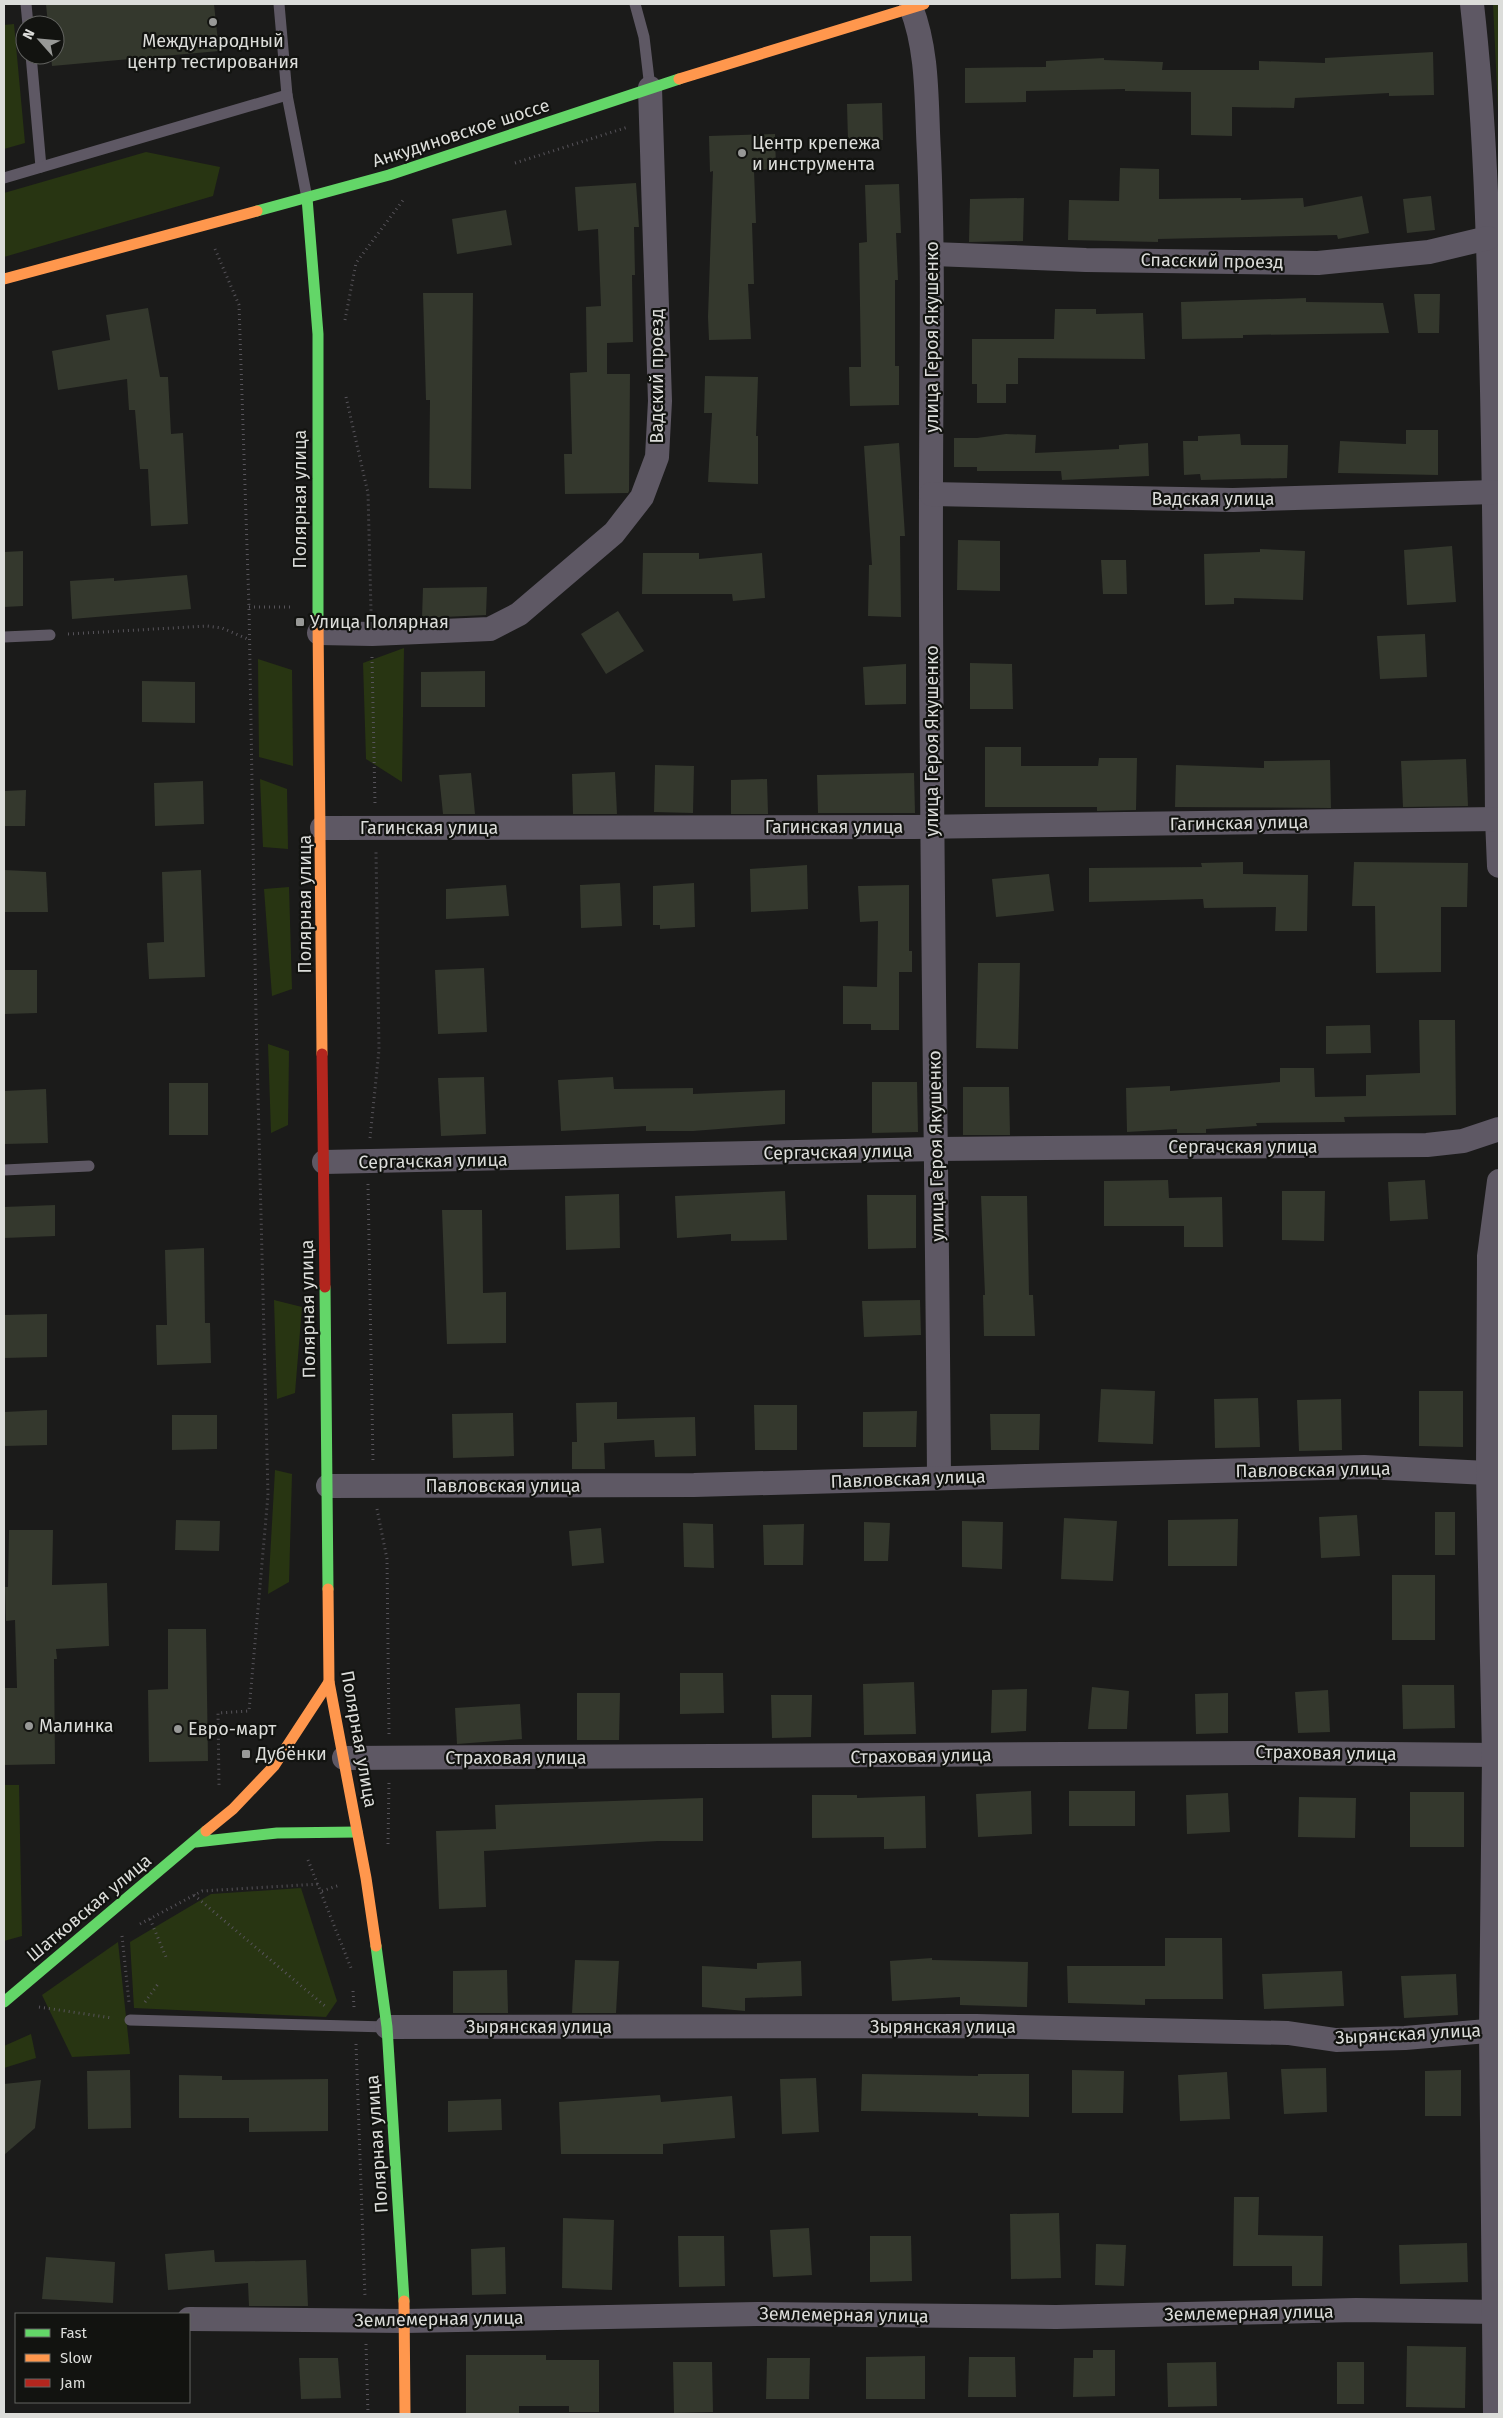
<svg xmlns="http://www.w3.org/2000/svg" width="1503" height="2418" viewBox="0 0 1503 2418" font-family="'Fira Sans',sans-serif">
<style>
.green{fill:#283512}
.building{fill:#34382d}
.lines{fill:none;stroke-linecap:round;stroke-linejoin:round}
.path{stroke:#57545a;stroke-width:3;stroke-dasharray:1 4;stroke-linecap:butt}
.lane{stroke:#5e5864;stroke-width:11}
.street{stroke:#5e5864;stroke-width:24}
.fast{stroke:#63d668;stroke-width:11}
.slow{stroke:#ff974d;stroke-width:11}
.jam{stroke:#b3261e;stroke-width:11}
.poi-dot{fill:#989997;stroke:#121310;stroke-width:2}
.labels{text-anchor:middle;stroke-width:4.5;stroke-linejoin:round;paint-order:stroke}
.poi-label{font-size:18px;fill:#dcddda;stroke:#121310;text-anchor:start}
.street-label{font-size:18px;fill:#dcddda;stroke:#121310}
</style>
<rect width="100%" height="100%" fill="#1b1b1a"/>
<g class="green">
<polygon points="1493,4 1499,4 1499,132"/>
<polygon points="14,24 25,143 4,149 4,25"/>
<polygon points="146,152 220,167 213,196 4,257 4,193"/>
<polygon points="404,648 402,782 366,759 363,663"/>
<polygon points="258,659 292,670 293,766 259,757"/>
<polygon points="260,779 287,789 288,849 263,847"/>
<polygon points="289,887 292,989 272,996 264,889"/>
<polygon points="268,1044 289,1051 288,1125 271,1133"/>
<polygon points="274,1300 302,1307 295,1393 277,1399"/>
<polygon points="275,1470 292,1474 289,1582 268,1594"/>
<polygon points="4,1785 19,1785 22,1936 4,1941"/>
<polygon points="301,1888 337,2001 326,2017 134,2008 130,1942 211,1894"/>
<polygon points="118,1942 130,2054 72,2057 42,1995"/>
<polygon points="31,2034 36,2058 4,2068 4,2046"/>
</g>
<g class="building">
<polygon points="46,4 214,4 219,51 52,66 51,55 55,55 55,25 48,25"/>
<polygon points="1433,52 1434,95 1389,96 1389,93 1295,98 1294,108 1232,107 1232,136 1191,135 1191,92 1125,91 1125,89 1026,91 1026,102 965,103 965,68 1046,67 1046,61 1104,58 1104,60 1163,62 1162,70 1259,70 1259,61 1325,63 1325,58"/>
<polygon points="882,103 883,140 848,141 847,104"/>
<polygon points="775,134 776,169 754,170 756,223 752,223 754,284 748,284 751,339 709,340 708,317 713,171 710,172 709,136"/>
<polygon points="1120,168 1159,169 1159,199 1241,198 1241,200 1303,198 1304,207 1362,196 1369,233 1338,239 1337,235 1158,239 1158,242 1068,240 1069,200 1119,201"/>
<polygon points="636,183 639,227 634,227 635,275 632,275 633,342 607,343 607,374 630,374 629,491 628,493 565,494 564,454 572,454 570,373 587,372 586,307 601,306 598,229 578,231 575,187"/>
<polygon points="899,184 901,233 896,233 898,280 895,280 895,366 899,366 899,405 850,406 849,367 861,367 859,243 867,242 865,185"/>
<polygon points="1431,196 1435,230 1407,233 1403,199"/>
<polygon points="1024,198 1023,241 969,242 970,199"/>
<polygon points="506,210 512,245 457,254 452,219"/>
<polygon points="423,293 473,293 471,489 429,488 430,400 426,400"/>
<polygon points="1414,294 1440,294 1439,333 1418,333"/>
<polygon points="1306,298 1306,302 1383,303 1389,333 1243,335 1243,338 1182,339 1181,302"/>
<polygon points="148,308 160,377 168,377 171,434 183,433 188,524 151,526 148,469 140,469 135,410 129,410 127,379 58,390 52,351 110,340 106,315"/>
<polygon points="1055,309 1096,309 1096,314 1143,313 1145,359 1018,358 1018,384 1006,384 1006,403 977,403 977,384 972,384 972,339 1054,339"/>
<polygon points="705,376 758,377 756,436 758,436 758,484 708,482 712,413 704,413"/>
<polygon points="1406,430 1438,430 1438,475 1338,473 1340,441 1406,444"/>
<polygon points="1006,434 1036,435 1035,453 1119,449 1119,445 1148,443 1149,476 1062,480 1061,471 977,471 977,467 954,467 954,438 977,438"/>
<polygon points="1240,434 1241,445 1288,445 1287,478 1201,480 1200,474 1184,475 1183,441 1198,441 1198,436"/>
<polygon points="899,443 905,536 900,536 901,617 868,616 869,565 872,565 864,446"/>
<polygon points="958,540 1000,541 1000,591 957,590"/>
<polygon points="1452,546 1456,602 1407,605 1404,550"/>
<polygon points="1260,549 1305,551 1303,600 1234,598 1234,604 1205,605 1204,554 1260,552"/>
<polygon points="23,551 23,606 4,607 4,552"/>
<polygon points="643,553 699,553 699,559 762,553 765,598 733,601 732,594 642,594"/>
<polygon points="1101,560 1126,560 1127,594 1103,594"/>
<polygon points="187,575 191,609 72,619 70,581 114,578 114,581"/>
<polygon points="487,587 486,615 422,618 423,588"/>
<polygon points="618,611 644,651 606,674 581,634"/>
<polygon points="1425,634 1427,677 1380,679 1377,636"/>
<polygon points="970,663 1012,664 1013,709 970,709"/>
<polygon points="906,664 906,704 865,705 863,667"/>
<polygon points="485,671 485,707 421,707 421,672"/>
<polygon points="142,681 195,682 195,723 142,722"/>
<polygon points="985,747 1021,747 1021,766 1098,766 1099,758 1137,758 1136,810 1097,811 1097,807 985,807"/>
<polygon points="1466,759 1468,806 1403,807 1401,761"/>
<polygon points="1330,760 1331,808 1175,807 1176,765 1264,768 1264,761"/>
<polygon points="655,765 694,766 693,813 654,812"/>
<polygon points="615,772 617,814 573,814 572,774"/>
<polygon points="471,773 475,814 443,814 439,775"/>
<polygon points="914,773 915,813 818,813 817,775"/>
<polygon points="767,779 768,814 731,814 731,780"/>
<polygon points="203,781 204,824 155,826 154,783"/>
<polygon points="26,790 25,826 4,826 4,791"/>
<polygon points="1243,862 1243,874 1308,875 1307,931 1275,931 1276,907 1204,908 1203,899 1089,902 1089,868 1202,867 1201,863"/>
<polygon points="1354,862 1468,863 1467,907 1441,907 1441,972 1376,973 1375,906 1352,906"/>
<polygon points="807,865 808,909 751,912 750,869"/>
<polygon points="4,870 46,872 48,912 4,912"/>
<polygon points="201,870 205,977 149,979 147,943 164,942 162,872"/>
<polygon points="1049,874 1054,911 996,917 992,879"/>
<polygon points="620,883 622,926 581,928 580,885"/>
<polygon points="694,883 695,927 660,929 660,925 653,925 653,886"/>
<polygon points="506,885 509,916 446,919 446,889"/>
<polygon points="909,885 909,951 912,951 912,972 899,972 899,1030 871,1030 871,1024 843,1024 843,986 877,987 878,921 860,922 858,886"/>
<polygon points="978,963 1020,963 1018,1049 976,1048"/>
<polygon points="484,968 487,1032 438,1034 435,970"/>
<polygon points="4,970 37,970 37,1013 4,1014"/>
<polygon points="1419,1020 1455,1020 1456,1115 1344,1117 1345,1122 1256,1123 1257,1126 1206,1129 1206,1133 1177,1133 1177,1129 1127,1132 1126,1088 1170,1086 1170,1091 1280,1082 1280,1068 1314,1068 1315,1097 1366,1096 1366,1075 1420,1073"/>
<polygon points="1370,1025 1371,1053 1326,1054 1326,1026"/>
<polygon points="484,1077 486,1134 441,1136 438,1078"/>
<polygon points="613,1077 614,1089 693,1088 693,1094 785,1090 785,1124 693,1131 646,1131 646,1126 561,1131 558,1080"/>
<polygon points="872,1082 917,1082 918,1132 872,1133"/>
<rect x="169" y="1083" width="39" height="52"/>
<polygon points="963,1087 1009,1087 1010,1135 963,1135"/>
<polygon points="46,1089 48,1143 4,1144 4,1091"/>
<polygon points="1168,1180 1169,1198 1222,1197 1223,1247 1184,1247 1184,1226 1104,1226 1104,1181"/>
<polygon points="1425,1180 1428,1219 1390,1221 1388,1182"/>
<polygon points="785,1191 787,1240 731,1241 731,1234 677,1238 675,1196"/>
<polygon points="1282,1191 1325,1191 1324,1241 1282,1240"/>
<polygon points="619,1194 620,1248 566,1250 565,1196"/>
<polygon points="867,1195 916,1195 916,1248 868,1249"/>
<polygon points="981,1196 1027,1196 1029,1295 1033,1295 1035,1336 984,1336 983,1295 985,1295"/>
<polygon points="55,1205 55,1236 4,1238 4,1207"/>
<polygon points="442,1210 482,1210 483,1293 506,1292 506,1343 447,1344"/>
<polygon points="204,1248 205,1323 210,1323 211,1363 157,1365 156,1325 167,1325 165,1250"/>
<polygon points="920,1300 921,1335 864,1337 862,1301"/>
<polygon points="47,1314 47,1357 4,1358 4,1315"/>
<polygon points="1101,1389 1155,1391 1153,1444 1098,1442"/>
<polygon points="1419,1391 1463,1391 1463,1447 1419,1446"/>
<polygon points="1258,1398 1260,1447 1215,1448 1214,1399"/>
<polygon points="1341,1399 1342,1450 1299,1451 1297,1400"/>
<polygon points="617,1402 617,1419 695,1417 696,1456 655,1457 654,1440 604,1443 605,1469 572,1469 572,1442 577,1442 576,1403"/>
<polygon points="754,1405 797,1405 797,1450 755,1450"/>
<polygon points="47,1410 47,1445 4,1446 4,1412"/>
<polygon points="917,1411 916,1447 863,1447 863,1412"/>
<polygon points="513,1413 514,1456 453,1458 452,1414"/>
<polygon points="990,1414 1040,1414 1039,1450 991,1450"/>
<polygon points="172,1415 217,1415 217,1449 172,1450"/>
<rect x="1435" y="1512" width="20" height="43"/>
<polygon points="1357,1515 1360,1556 1321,1558 1319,1517"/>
<polygon points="1064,1518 1117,1521 1113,1581 1061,1579"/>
<polygon points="1238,1519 1237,1566 1168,1566 1168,1520"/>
<polygon points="176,1520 220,1521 219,1551 175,1550"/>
<polygon points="962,1521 1003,1522 1002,1569 962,1567"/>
<polygon points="864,1522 890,1523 888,1561 864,1561"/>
<polygon points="683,1523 713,1524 714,1568 684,1567"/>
<polygon points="804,1524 803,1565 764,1565 763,1525"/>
<polygon points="601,1528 604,1563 572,1566 569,1531"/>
<polygon points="9,1530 53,1530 52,1585 107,1583 109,1646 56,1649 57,1659 54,1659 55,1764 4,1765 4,1688 17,1688 15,1620 6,1621 5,1587 8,1587"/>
<rect x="1392" y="1575" width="43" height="65"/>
<polygon points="168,1629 206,1629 208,1761 149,1762 148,1690 168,1689"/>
<polygon points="680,1673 723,1673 724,1713 680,1714"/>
<polygon points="914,1682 916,1734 864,1735 863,1684"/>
<polygon points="1402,1685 1454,1685 1455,1728 1403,1729"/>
<polygon points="1092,1687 1129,1691 1127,1729 1088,1729"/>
<polygon points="1027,1689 1026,1731 991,1733 992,1690"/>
<polygon points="1328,1690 1330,1732 1298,1733 1295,1692"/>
<polygon points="577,1693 620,1693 619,1740 577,1740"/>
<polygon points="1228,1693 1228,1733 1196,1734 1195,1694"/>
<polygon points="771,1695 812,1695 811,1737 772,1738"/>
<polygon points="520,1704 522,1739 457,1744 455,1708"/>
<polygon points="1031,1791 1032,1834 978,1837 976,1794"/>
<rect x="1069" y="1791" width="66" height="35"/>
<rect x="1410" y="1792" width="54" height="55"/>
<polygon points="1228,1793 1230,1832 1187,1834 1186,1795"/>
<polygon points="812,1795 857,1795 857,1798 925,1796 926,1848 884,1849 884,1837 812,1838"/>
<polygon points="1299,1797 1356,1798 1355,1838 1298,1837"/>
<polygon points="703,1798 703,1841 658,1841 484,1851 486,1907 439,1909 436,1831 496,1829 495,1805"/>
<polygon points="1165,1938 1222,1938 1223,1999 1145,1999 1145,2005 1068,2003 1067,1966 1165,1966"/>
<polygon points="932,1958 932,1960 1028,1962 1027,2007 960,2005 960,1997 892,2001 890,1961"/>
<polygon points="575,1960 619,1961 616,2013 572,2013"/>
<polygon points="801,1961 802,1996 745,1998 745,2011 702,2007 702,1966 757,1969 757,1963"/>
<polygon points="507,1970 508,2013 453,2013 453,1971"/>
<polygon points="1342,1971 1344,2006 1264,2009 1262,1974"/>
<polygon points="1456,1974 1458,2015 1404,2018 1401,1976"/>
<polygon points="1326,2068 1327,2112 1284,2114 1281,2069"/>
<polygon points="130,2070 131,2128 88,2129 87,2071"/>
<polygon points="1072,2070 1124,2071 1123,2113 1072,2113"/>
<polygon points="1461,2070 1461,2116 1425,2116 1425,2071"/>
<polygon points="1227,2072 1230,2119 1180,2121 1178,2075"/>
<polygon points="862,2074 978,2076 978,2074 1029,2074 1029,2117 978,2116 978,2113 861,2111"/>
<polygon points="179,2075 222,2076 222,2080 328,2079 328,2131 249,2132 249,2118 179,2118"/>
<polygon points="816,2078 819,2132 782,2134 780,2079"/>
<polygon points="41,2080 35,2128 4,2155 4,2084"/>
<polygon points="660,2095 661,2102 732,2096 735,2138 663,2144 663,2154 561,2154 559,2102"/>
<polygon points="501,2099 502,2130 448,2132 448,2101"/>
<polygon points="1234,2197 1259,2197 1258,2235 1323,2236 1322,2286 1292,2286 1292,2266 1233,2266"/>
<polygon points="1059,2213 1061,2278 1011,2279 1010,2214"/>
<polygon points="563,2218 614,2220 612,2290 562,2288"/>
<polygon points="809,2228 812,2275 773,2277 770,2230"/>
<polygon points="678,2236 724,2236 725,2286 679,2287"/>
<polygon points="870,2236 911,2236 912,2281 870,2282"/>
<polygon points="1467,2243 1468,2282 1400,2284 1399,2245"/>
<polygon points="1096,2244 1126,2245 1124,2286 1095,2285"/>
<polygon points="505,2247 506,2294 472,2295 471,2249"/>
<polygon points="214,2250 215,2262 306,2260 308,2306 249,2306 248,2283 168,2290 165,2254"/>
<polygon points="46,2257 115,2262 113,2303 42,2299"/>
<polygon points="1407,2346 1466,2347 1465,2408 1406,2407"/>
<polygon points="1093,2350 1115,2350 1115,2396 1073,2397 1074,2358 1093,2358"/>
<polygon points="466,2355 546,2355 546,2360 599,2360 599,2412 569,2412 569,2406 519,2406 519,2414 466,2414"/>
<polygon points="925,2356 925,2399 866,2399 866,2357"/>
<polygon points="969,2357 1015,2357 1016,2397 968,2397"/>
<polygon points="299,2358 338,2358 341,2398 301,2399"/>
<polygon points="767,2358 810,2358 809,2399 766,2399"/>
<polygon points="673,2362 712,2362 713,2412 674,2413"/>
<polygon points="1216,2362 1217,2406 1168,2407 1167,2363"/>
<rect x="1337" y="2362" width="27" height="42"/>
</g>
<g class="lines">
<g class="path">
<polyline points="515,163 628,127"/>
<polyline points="215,249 239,305 249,607 256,1015 268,1495 249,1711 218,1713 219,1785"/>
<polyline points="345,320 356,263 404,199"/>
<polyline points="346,397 368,493 371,611"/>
<polyline points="249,607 293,607"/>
<polyline points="68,634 207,626 222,628 250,640"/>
<polyline points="372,657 375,804"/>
<polyline points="370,1138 379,1050 376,852"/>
<polyline points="368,1184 373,1463"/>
<polyline points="377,1509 387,1559 389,1734"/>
<polyline points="388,1844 389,1780"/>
<polyline points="308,1860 351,1968"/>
<polyline points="322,1891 340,1885"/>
<polyline points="194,1895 326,2007"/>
<polyline points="150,1919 166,1957"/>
<polyline points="140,1924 202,1891 319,1884"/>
<polyline points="122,1936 129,2002"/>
<polyline points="353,1991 354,2007"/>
<polyline points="145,2002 158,1984"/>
<polyline points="39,2007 112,2018"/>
<polyline points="356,2044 365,2297"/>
<polyline points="366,2344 368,2414"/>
</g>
<g class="lane">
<polyline points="26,4 28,25"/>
<polyline points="279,4 287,95 307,198"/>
<polyline points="635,4 644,37 650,88"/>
<polyline points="31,55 41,167"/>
<polyline points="4,178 287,95"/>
<polyline points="4,637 50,635"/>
<polyline points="4,1170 89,1166"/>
<polyline points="130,2020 387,2027"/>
</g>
<g class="street">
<path d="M1472 4C1485 118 1488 233 1491 347 1495 505 1496 662 1497 819L1499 866"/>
<path d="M911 7C929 53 926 105 929 153 934 267 931 380 931 494 930 822 937 1150 939 1478"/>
<polyline points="933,254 1086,260 1318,263 1429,252 1488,238"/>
<polyline points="931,494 1233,500 1494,492"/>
<polyline points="319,633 372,634 490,629 519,614 614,533 642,497 657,457 660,401 650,88"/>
<polyline points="322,828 915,827 1497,819"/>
<polyline points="324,1162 937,1149 1427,1145 1463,1141 1499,1129"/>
<polyline points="328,1486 694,1485 1364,1467 1488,1473"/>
<polyline points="344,1758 1258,1753 1499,1755"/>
<polyline points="387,2027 976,2026 1288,2033 1336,2040 1405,2038 1499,2030"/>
<polyline points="189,2319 405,2321 757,2314 1056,2317 1356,2310 1499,2312"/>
<polyline points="1495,2414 1491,2030 1494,1755 1488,1473 1489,1256 1499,1181"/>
</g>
<g class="fast">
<polyline points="307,198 318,334 318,620"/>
<polyline points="257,211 389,175 679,79"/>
<polyline points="325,1287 328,1589"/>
<polyline points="196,1842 277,1833 357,1832"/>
<polyline points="376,1946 387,2027 404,2301"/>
<polyline points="4,2002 206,1831"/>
</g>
<g class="slow">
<polyline points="679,79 924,4"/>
<polyline points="4,279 257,211"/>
<polyline points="318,620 322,1054"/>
<polyline points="328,1589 329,1682 366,1878 376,1946"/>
<polyline points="206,1831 233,1809 274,1766 329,1682"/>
<polyline points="404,2301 405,2414"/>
</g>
<polyline class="jam" points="322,1054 325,1287"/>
</g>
<g class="poi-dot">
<circle cx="213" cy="22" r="5"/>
<circle cx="742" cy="153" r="5"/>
<rect x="295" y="617" width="10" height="10" rx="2.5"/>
<circle cx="29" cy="1726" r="5"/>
<circle cx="178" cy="1729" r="5"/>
<rect x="241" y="1749" width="10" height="10" rx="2.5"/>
</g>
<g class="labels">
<g class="poi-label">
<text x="213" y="47" text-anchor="middle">Международный<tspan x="213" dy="21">центр тестирования</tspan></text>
<text x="752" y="149">Центр крепежа<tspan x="752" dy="21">и инструмента</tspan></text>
<text x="310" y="628">Улица Полярная</text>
<text x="39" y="1732">Малинка</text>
<text x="188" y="1735">Евро-март</text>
<text x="256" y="1760">Дубёнки</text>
</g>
<g class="street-label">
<text transform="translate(461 133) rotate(-18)" y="6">Анкудиновское шоссе</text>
<text transform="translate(1212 261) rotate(1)" y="6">Спасский проезд</text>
<text transform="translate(932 337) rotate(-90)" y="6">улица Героя Якушенко</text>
<text transform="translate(657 376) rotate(-90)" y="6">Вадский проезд</text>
<text transform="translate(300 499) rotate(-90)" y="6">Полярная улица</text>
<text x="1213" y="505">Вадская улица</text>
<text transform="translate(932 741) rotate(-90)" y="6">улица Героя Якушенко</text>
<text transform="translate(1239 823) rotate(-1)" y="6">Гагинская улица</text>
<text x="834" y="833">Гагинская улица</text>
<text x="429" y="834">Гагинская улица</text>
<text transform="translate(305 904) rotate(-90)" y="6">Полярная улица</text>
<text transform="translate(936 1146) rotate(-91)" y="6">улица Героя Якушенко</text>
<text x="1243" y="1153">Сергачская улица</text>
<text transform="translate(838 1152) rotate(-1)" y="6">Сергачская улица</text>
<text transform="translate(433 1161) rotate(-1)" y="6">Сергачская улица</text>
<text transform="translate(308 1309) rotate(-91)" y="6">Полярная улица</text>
<text transform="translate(1313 1470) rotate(-1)" y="6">Павловская улица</text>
<text transform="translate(908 1479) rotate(-2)" y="6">Павловская улица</text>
<text x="503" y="1492">Павловская улица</text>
<text transform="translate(359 1739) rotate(80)" y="6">Полярная улица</text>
<text transform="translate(1326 1753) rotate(1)" y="6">Страховая улица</text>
<text transform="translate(921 1756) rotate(-1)" y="6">Страховая улица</text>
<text x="516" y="1764">Страховая улица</text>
<text transform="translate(89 1908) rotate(-40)" y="6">Шатковская улица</text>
<text x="539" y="2033">Зырянская улица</text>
<text x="943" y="2033">Зырянская улица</text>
<text transform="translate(1408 2034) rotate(-3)" y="6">Зырянская улица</text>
<text transform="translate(377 2144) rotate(-94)" y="6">Полярная улица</text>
<text transform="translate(1249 2313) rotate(-1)" y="6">Землемерная улица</text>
<text transform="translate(844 2315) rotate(1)" y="6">Землемерная улица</text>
<text transform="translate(439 2319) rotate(-1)" y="6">Землемерная улица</text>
</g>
</g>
<rect width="1503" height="2418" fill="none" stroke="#dcddda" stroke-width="10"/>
<rect x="15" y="2313" width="175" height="90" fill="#121310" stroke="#636461"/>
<rect x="25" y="2329" width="25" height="8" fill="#63d668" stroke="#636461"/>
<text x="60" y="2338" font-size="15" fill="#dcddda">Fast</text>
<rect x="25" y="2354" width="25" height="8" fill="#ff974d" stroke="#636461"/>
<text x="60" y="2363" font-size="15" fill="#dcddda">Slow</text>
<rect x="25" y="2379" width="25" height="8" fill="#b3261e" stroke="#636461"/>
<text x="60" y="2388" font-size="15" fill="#dcddda">Jam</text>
<g transform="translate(40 40) rotate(297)"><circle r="24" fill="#121310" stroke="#636461"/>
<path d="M0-4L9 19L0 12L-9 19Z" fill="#989997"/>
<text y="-8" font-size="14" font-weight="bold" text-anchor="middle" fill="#dcddda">N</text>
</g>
</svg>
